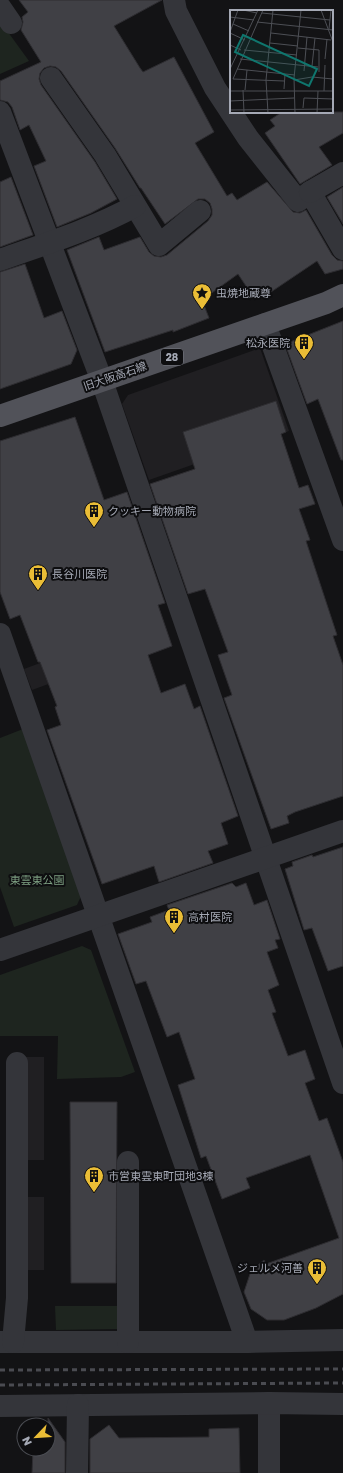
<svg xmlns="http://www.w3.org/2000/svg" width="343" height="1473" viewBox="0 0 343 1473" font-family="'Golos Text','Noto Sans JP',sans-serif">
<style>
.built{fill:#201f22}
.green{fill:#1e251f}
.building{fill:#404045;stroke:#2e2d31}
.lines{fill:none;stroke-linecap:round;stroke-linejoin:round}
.minor{stroke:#34353a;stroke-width:22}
.major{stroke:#515259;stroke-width:22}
.rail{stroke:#4a4b51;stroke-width:3;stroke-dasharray:5 4;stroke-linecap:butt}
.labels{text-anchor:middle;stroke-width:4;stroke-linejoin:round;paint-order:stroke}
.shield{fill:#0e0e10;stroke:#787a84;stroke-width:1}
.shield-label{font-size:10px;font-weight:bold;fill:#a5a9b5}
.poi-label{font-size:11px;fill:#a5a9b5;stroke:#0e0e10;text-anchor:start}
.street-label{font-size:11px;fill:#a5a9b5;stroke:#0e0e10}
.park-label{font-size:11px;fill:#7d9f82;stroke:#0e0e10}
.inset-road{fill:none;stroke:#4d4f55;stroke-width:1}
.view{fill:#0f766e;fill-opacity:0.15;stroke:#0f766e;stroke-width:2}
.inset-edge{fill:none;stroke:#a5a9b5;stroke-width:2}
</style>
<rect width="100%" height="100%" fill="#131315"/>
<g class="built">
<polygon points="260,348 289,431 149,480 122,404 128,395"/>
<polygon points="83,647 92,668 32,690 24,669"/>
<rect x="26" y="1057" width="18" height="103"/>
<polygon points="27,1197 44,1197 44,1270 28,1270"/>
</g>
<g class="green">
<polygon points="0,21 29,61 0,74"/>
<polygon points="23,729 81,896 77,905 14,927 0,887 0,738"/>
<polygon points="82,946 91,950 135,1072 121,1077 57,1079 58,1036 0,1036 0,975"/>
<polygon points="55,1306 119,1306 118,1329 56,1330"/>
</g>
<g class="building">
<polygon points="19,0 162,0 114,26 140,68 143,72 174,57 214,132 195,143 227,196 232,193 237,200 267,182 293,212 300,213 306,210 332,255 337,260 343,261 343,269 325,274 317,261 268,294 266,291 254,298 238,274 202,300 209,318 173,332 173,330 105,352 67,250 99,237 104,250 140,237 149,252 154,256 161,257 167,255 208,221 212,215 212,209 210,203 205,199 198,199 165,224 141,188 140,188 115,148 61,71 56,67 50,66 44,68 40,73 39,79 41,85 95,162 117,199 91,213 57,227 34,166 46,161 29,125 20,130 12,107 8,102 0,100 0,81 41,62 21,30 23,22 22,17 28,12"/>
<polygon points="282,112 343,112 343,133 319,147 332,165 300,184 265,133 275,126 270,120"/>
<polygon points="11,177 33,235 0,247 0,182"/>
<polygon points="343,187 343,224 327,197"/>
<polygon points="25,264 44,318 62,311 77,350 71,364 0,389 0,272"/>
<polygon points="343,321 343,460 341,460 318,399 307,404 285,344"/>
<polygon points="276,401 286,432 281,434 299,488 308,485 315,504 299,509 310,540 306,541 337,635 333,636 343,665 343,796 295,812 287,816 289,823 271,829 224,698 232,695 218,655 228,652 205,589 188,594 150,484 195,469 183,432"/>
<polygon points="75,417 104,500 127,492 165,603 158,605 172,646 148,655 161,693 185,684 194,709 200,706 238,816 221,823 228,844 208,851 213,863 159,882 154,866 102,884 47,730 61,725 55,707 57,706 40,662 38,662 20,615 10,619 0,592 0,441"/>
<polygon points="343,847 343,966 328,971 312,928 304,930 285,869 293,866 292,862 312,855 313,857"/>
<polygon points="232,883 236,887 246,883 254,905 267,900 280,939 275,940 278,948 267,952 279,985 268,990 276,1012 272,1013 288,1056 305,1050 315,1079 305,1083 319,1121 327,1118 343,1162 343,1294 316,1308 284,1320 267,1320 251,1309 244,1292 251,1271 264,1260 266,1264 339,1238 310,1155 246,1178 250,1188 222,1199 206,1156 201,1158 178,1085 195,1079 179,1032 167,1037 146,981 136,984 118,934 152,922 150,917 169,910 167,905"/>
<polygon points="70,1102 117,1102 116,1283 71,1283"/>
<polygon points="48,1418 65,1442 65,1473 32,1473 33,1449 48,1449"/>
<polygon points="109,1425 119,1438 209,1437 209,1429 239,1428 240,1473 90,1473 90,1439"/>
</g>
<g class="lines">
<g class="minor">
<polyline points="174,0 176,11 215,88 248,138 298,201 310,192 343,249"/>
<polyline points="0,7 11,23"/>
<polyline points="51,78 105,155 159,245 200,211"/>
<polyline points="0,112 102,381 343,1083"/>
<polyline points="310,192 343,173"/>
<path d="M0 260C45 244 93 229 135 206"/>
<polyline points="265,324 343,540"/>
<polyline points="0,634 247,1342"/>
<polyline points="0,950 343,831"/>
<polyline points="0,1342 247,1342 343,1340"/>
<polyline points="13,1342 17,1298 17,1063"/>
<polyline points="128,1342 128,1162"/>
<polyline points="269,1403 269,1473"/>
<polyline points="0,1406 269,1403 343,1404"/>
<polyline points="77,1473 78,1405"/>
</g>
<polyline class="major" points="0,416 326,303 343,295"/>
<g class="rail">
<polyline points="0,1370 343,1369"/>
<polyline points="0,1385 343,1383"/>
</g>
</g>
<defs>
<symbol id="sight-pin" viewBox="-11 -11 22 30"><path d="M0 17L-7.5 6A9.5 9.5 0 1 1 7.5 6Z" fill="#eabd36" stroke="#0e0e10"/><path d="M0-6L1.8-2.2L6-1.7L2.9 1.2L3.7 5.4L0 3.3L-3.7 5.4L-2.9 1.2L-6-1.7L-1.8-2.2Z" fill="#111"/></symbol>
<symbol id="building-pin" viewBox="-11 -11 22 30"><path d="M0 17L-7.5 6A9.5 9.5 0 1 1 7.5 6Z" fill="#eabd36" stroke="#0e0e10"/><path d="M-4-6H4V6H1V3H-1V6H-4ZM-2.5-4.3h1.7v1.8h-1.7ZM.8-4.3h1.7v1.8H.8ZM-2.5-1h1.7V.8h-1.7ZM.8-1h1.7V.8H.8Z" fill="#111"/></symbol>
</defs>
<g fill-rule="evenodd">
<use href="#sight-pin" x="191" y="282" width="22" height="30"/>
<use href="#building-pin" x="293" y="332" width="22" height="30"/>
<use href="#building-pin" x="83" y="500" width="22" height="30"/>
<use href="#building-pin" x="27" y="563" width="22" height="30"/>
<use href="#building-pin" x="163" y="906" width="22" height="30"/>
<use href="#building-pin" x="83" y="1165" width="22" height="30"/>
<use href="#building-pin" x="306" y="1257" width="22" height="30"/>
</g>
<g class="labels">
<rect class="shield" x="161" y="349" width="22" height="16" rx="3"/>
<g class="shield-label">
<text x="172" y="361">28</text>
</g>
<g class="poi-label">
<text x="216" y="297">虫焼地蔵尊</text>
<text x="290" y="347" text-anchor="end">松永医院</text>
<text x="108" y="515">クッキー動物病院</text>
<text x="52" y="578">長谷川医院</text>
<text x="188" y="921">高村医院</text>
<text x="108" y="1180">市営東雲東町団地3棟</text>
<text x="303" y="1272" text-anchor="end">ジェルメ河善</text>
</g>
<g class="street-label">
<text transform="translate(115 376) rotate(-19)" y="4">旧大阪高石線</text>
</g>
<g class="park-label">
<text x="37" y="884">東雲東公園</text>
</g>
</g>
<g transform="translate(230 10)">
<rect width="103" height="103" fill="#131315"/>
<path class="inset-road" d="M13 0 27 3M33 0 3 69 54 71M91 0 103 32M32 3 100 10M0 7 24 10M27 12 103 20M3 14 19 21M99 19 101 0M0 22 8 0M0 23 15 30M41 23 101 30M40 33 68 36M0 35 11 40M68 38 89 40V62M14 40 67 45M10 49 88 57M95 49 97 29M82 56 85 28M0 59 28 0M7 59 65 65M74 61 77 27M64 70 82 67 103 69M54 79 55 64M13 80 14 103M15 80 17 60M0 81H103M94 81 95 55M0 91 64 88M73 98 74 88 103 89M0 100 103 99M38 103 36 70 43 0M65 103 64 68 71 0M87 103 88 81"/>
<path class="view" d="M13 25 87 59 79 76 5 42Z"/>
<rect width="103" height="103" class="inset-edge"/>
</g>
<g transform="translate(36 1437) rotate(245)"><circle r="19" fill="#0e0e10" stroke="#4a4c52"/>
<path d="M0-3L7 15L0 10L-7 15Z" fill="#eabd36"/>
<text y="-6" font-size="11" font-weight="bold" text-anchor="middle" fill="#a5a9b5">N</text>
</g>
</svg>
